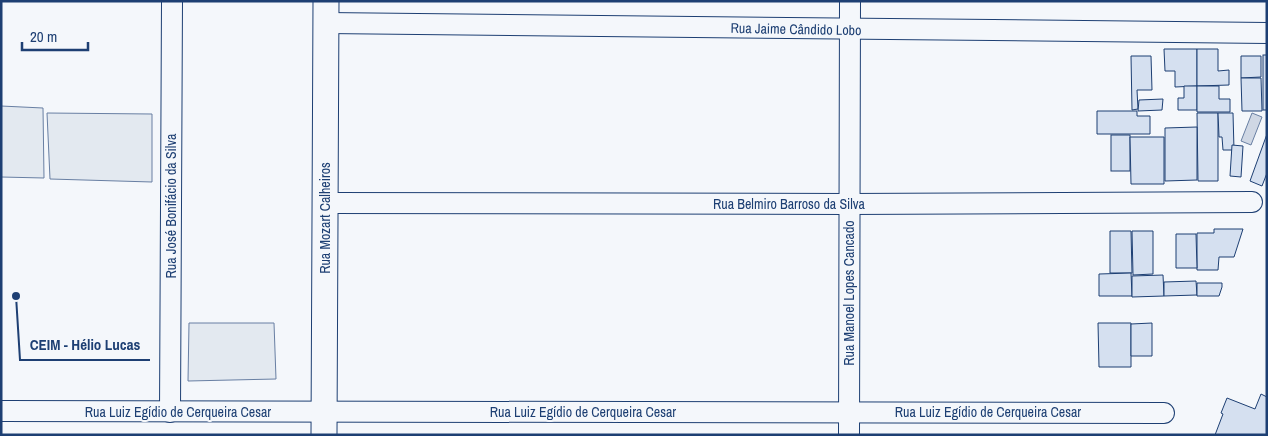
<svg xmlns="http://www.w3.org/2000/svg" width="1268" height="436" viewBox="0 0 1268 436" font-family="'Archivo Narrow',sans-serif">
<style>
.green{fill:#e3e9f0;stroke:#687fa3}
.water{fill:#cfd7e4;stroke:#687fa3}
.building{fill:#d5e0f0;stroke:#1d3f73}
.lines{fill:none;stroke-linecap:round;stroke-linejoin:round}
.minor-casing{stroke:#1d3f73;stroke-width:22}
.tertiary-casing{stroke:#1d3f73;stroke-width:27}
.minor{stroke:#f4f7fb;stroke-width:20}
.tertiary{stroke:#f4f7fb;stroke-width:25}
.labels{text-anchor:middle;stroke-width:4;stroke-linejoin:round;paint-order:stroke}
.street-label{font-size:14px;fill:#1d3f73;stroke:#f4f7fb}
.leader{fill:none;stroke:#1d3f73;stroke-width:2}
.callout-dot{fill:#1d3f73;stroke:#f4f7fb;stroke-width:2}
.callout-label{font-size:15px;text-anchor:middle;font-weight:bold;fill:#1d3f73;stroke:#f4f7fb;stroke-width:4;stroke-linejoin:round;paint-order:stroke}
</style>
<rect width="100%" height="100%" fill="#f4f7fb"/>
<g class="green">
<polygon points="1,106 43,108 44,178 1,177"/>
<polygon points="47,113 152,114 152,182 50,179"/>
<polygon points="189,323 274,323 276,379 188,381"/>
</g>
<polygon class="water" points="1252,113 1262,117 1251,145 1241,141"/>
<g class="building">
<polygon points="1164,49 1197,49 1197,86 1175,87 1175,71 1165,71"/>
<polygon points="1197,49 1218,49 1218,71 1229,70 1229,85 1197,86"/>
<rect x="1263" y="55" width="4" height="55"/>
<polygon points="1131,56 1151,56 1152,90 1137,90 1138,109 1132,110"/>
<polygon points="1241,56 1261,56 1261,77 1241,78"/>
<polygon points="1241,78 1261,78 1262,111 1242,111"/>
<polygon points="1184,86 1197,86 1197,110 1178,110 1178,98 1184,98"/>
<polygon points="1197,86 1219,86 1219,99 1230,99 1230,112 1197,112"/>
<polygon points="1163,99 1162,110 1138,111 1139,100"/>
<polygon points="1097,111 1137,111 1137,116 1150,116 1150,134 1097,134"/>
<polygon points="1197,113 1218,113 1218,181 1198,181"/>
<polygon points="1218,113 1233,113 1234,150 1223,150 1222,137 1219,137"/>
<polygon points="1197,127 1197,180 1165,181 1165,128"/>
<polygon points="1267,134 1267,173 1262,186 1250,181"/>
<rect x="1111" y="135" width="19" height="36"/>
<polygon points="1130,137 1164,137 1164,184 1131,184"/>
<polygon points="1232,145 1243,146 1241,177 1230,176"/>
<polygon points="1214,229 1243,229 1234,257 1219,257 1218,270 1197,270 1197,233 1214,233"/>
<polygon points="1110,231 1131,231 1132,273 1110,273"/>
<polygon points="1132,231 1153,231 1153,274 1133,275"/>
<polygon points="1176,234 1196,234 1197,268 1176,268"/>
<polygon points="1131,273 1132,296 1099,296 1099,274"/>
<polygon points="1163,275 1164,296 1132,297 1132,276"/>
<polygon points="1196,281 1197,295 1164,296 1164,282"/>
<polygon points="1197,283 1222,283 1222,287 1219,296 1197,296"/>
<polygon points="1098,323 1131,323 1131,367 1099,367"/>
<polygon points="1152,323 1152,356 1131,356 1131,324"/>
<polygon points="1261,394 1267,397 1267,435 1215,435 1223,414 1221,413 1227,398 1255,409"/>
</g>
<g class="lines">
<defs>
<g id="minor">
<polyline points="326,23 1267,33"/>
<polyline points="326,203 849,204 1252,202"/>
<polyline points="1,411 1164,413"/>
<polyline points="170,412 172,1"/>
<polyline points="849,435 850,1"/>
</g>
<polyline id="tertiary" points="324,435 326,1"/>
</defs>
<use href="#minor" class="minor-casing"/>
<use href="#tertiary" class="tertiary-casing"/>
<use href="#minor" class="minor"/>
<use href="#tertiary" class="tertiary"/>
</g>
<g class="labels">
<g class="street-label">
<text transform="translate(796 29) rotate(1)" y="5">Rua Jaime Cândido Lobo</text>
<text x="789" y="209">Rua Belmiro Barroso da Silva</text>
<text transform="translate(171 206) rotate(-90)" y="5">Rua José Bonifácio da Silva</text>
<text transform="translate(325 218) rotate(-90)" y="5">Rua Mozart Calheiros</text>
<text transform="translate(849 293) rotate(-90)" y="5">Rua Manoel Lopes Cancado</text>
<text x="178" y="417">Rua Luiz Egídio de Cerqueira Cesar</text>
<text x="583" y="417">Rua Luiz Egídio de Cerqueira Cesar</text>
<text x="988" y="417">Rua Luiz Egídio de Cerqueira Cesar</text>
</g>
</g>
<path class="leader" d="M16 296L20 360H150"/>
<circle class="callout-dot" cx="16" cy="296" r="5"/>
<g class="callout-label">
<text x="85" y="350">CEIM - Hélio Lucas</text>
</g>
<rect width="1268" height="436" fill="none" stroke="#1d3f73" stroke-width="5"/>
<path d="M22 42v8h66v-8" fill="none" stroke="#1d3f73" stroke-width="2.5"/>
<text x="30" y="42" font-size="15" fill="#1d3f73" stroke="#f4f7fb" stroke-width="4" paint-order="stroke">20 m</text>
</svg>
